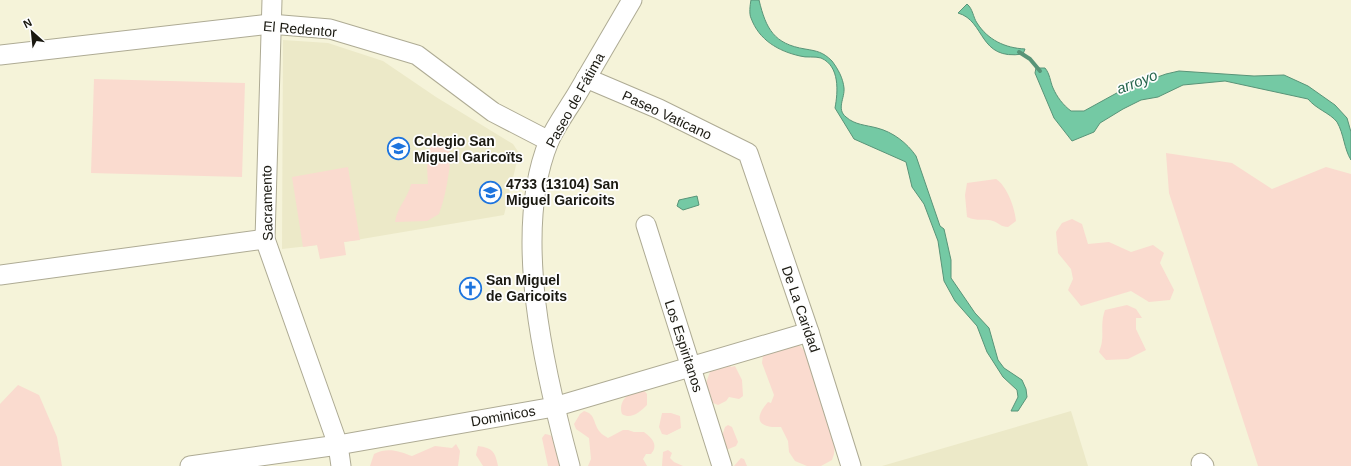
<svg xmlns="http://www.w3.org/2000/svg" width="1351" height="466" viewBox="0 0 1351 466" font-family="Arial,sans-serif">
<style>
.built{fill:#ece9c8}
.green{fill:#fadbcf}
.water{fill:#74c9a4;stroke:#599478}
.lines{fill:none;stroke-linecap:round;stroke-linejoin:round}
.stream{stroke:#599478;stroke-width:4}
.minor-casing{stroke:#aeab94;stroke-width:21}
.minor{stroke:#fff;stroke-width:19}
.labels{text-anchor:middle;stroke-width:3.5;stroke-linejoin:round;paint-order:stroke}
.street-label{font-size:14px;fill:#1a1911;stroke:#fefefe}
.poi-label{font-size:14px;font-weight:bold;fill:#1a1911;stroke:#fefefe;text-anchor:start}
.water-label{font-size:15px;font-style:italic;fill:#25654c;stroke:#fefefe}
</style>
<rect width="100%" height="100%" fill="#f5f3d9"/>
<g class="built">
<polygon points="283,40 328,43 383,61 436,97 513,144 519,153 504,215 344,242 282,249"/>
<polygon points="1071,411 1088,466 882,466"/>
</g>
<g class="green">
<polygon points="94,79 245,83 242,177 91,173"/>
<path d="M438 134 450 150C447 157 451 164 449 171 447 186 444 200 439 214L427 221 395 222C397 207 408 198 411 184H428C427 166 425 148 438 134Z"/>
<polygon points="1166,153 1232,163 1272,189 1326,167 1351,174 1351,466 1258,466 1169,193"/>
<polygon points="348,167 360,240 344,242 346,255 320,259 317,245 303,247 292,177"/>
<path d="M996 179C1007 186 1015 208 1016 221L1008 227C1001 227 999 223 993 221 984 218 978 222 967 217L965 195 967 183Z"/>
<polygon points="1072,219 1082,224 1088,244 1109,242 1131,252 1153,245 1164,253 1160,263 1174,290 1170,300 1149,302 1131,291 1081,306 1068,290 1073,279 1071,269 1058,253 1056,232 1062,223"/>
<path d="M1127 305 1136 309 1142 318H1136V329L1146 350 1128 359 1106 360 1099 352C1106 336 1099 327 1105 310Z"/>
<path d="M798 344 805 351 836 428 834 454 832 460 821 466H807L795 461 789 452 788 441 781 427C758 428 753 419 768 402L771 403 774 395 762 363 763 355Z"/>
<polygon points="729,361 731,367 735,366 742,380 743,396 739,399 729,397 726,401 718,405 713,403 706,383 710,372 711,363"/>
<polygon points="18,385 39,395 57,437 62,466 0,466 0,404"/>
<path d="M642 388 647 394V405C640 412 631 420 622 414 618 401 628 394 637 389L640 392Z"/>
<path d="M584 411C596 414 593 424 600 432 601 434 605 436 608 438L623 430H628L634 432H644C652 438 659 445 651 454H646L643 459 647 466H588L591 459 589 438 576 429 574 424 580 414Z"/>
<polygon points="662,413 671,413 680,416 681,428 667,435 662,434 659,427"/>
<polygon points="728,425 732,427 738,442 736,446 726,450 720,442 725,427"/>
<path d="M545 434C560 435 560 454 563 466H548L542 438Z"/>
<path d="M456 444 460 451 458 466H370L374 454C388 447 398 451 412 456L435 446 452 448Z"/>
<path d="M478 446C493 448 495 452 498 466H483L476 455Z"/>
<polygon points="668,450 672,453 670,458 674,462 683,466 662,466 663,452"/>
<polygon points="741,458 744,459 747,466 734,466"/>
</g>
<g class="water">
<path d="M751 0H759C766 29 774 44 805 49 817 51 823 52 832 61 838 69 843 78 844 88 845 98 836 109 846 117 855 125 866 125 877 128 893 132 907 143 916 156L940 226 944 229 951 260V278L975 313 989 328 998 360 1004 368 1022 380 1026 389 1027 397 1018 411H1011L1018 397 1017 390 1003 377 987 352 977 326 955 301 944 281 938 241 924 204 912 187 906 162 854 139 835 108C838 92 840 66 821 58 815 56 806 58 800 56 778 51 759 40 751 18 749 14 750 5 751 0Z"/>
<path d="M967 4C973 9 973 17 977 23 988 40 1005 48 1025 49L1023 54C978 61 986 21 958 13Z"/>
<path d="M1036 68H1045C1050 74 1050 81 1053 88 1057 97 1063 105 1071 111H1084L1124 89 1166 74 1179 71 1254 76 1284 75 1308 86 1335 105 1347 118 1351 132V160C1344 149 1344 134 1337 122 1330 113 1316 109 1308 99L1225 81 1183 85 1158 97 1141 100 1123 109 1100 123 1094 132 1072 141 1054 118 1035 73Z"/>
<polygon points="697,196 699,205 683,210 677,206 679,200"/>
</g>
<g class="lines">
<polyline class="stream" points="1019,52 1030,59 1040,71"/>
<defs>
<g id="minor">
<polyline points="272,0 265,239 338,445 341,466"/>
<polyline points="0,55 270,24 330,29 417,55 493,112 549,141"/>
<polyline points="586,78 659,109 748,153 809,332 851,466"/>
<polyline points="646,225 722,466"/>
<polyline points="0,275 265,239"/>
<polyline points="1201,463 1204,466"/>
<polyline points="190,466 338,445 554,407 809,332"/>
<path d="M570 466C545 373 511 233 549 141 556 125 568 109 577 94 595 63 614 31 632 0"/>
</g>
</defs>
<use href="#minor" class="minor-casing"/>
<use href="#minor" class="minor"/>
</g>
<defs>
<symbol id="school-ring" viewBox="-11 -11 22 22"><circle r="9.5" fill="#fefefe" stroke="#1d74de" stroke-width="1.5"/><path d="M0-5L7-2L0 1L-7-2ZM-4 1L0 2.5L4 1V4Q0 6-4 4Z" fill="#1d74de"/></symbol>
<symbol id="church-ring" viewBox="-11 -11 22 22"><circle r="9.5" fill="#fefefe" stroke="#1d74de" stroke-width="1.5"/><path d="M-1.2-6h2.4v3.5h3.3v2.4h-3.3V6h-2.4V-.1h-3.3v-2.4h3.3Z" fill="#1d74de"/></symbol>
</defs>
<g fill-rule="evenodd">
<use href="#school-ring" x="386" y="136" width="25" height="25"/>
<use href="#school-ring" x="478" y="180" width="25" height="25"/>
<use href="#church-ring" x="458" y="276" width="25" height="25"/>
</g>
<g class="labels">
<g class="street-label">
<text transform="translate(300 29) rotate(5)" y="5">El Redentor</text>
<text transform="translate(575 100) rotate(-61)" y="5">Paseo de Fátima</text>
<text transform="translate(667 115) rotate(25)" y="5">Paseo Vaticano</text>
<text transform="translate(267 203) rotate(-91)" y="5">Sacramento</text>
<text transform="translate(801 309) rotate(71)" y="5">De La Caridad</text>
<text transform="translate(684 346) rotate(72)" y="5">Los Espiritanos</text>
<text transform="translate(503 416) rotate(-10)" y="5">Dominicos</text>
</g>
<g class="poi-label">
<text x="414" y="146">Colegio San<tspan x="414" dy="16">Miguel Garicoïts</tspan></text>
<text x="506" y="189">4733 (13104) San<tspan x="506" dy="16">Miguel Garicoits</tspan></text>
<text x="486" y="285">San Miguel<tspan x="486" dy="16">de Garicoits</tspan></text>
</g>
<g class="water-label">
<text transform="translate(1137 82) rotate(-21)" y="5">arroyo</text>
</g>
</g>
<g transform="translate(32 32) rotate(333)" stroke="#fefefe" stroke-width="3" paint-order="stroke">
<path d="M0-3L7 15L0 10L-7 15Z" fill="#1a1911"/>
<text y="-6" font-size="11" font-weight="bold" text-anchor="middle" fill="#1a1911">N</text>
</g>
</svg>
